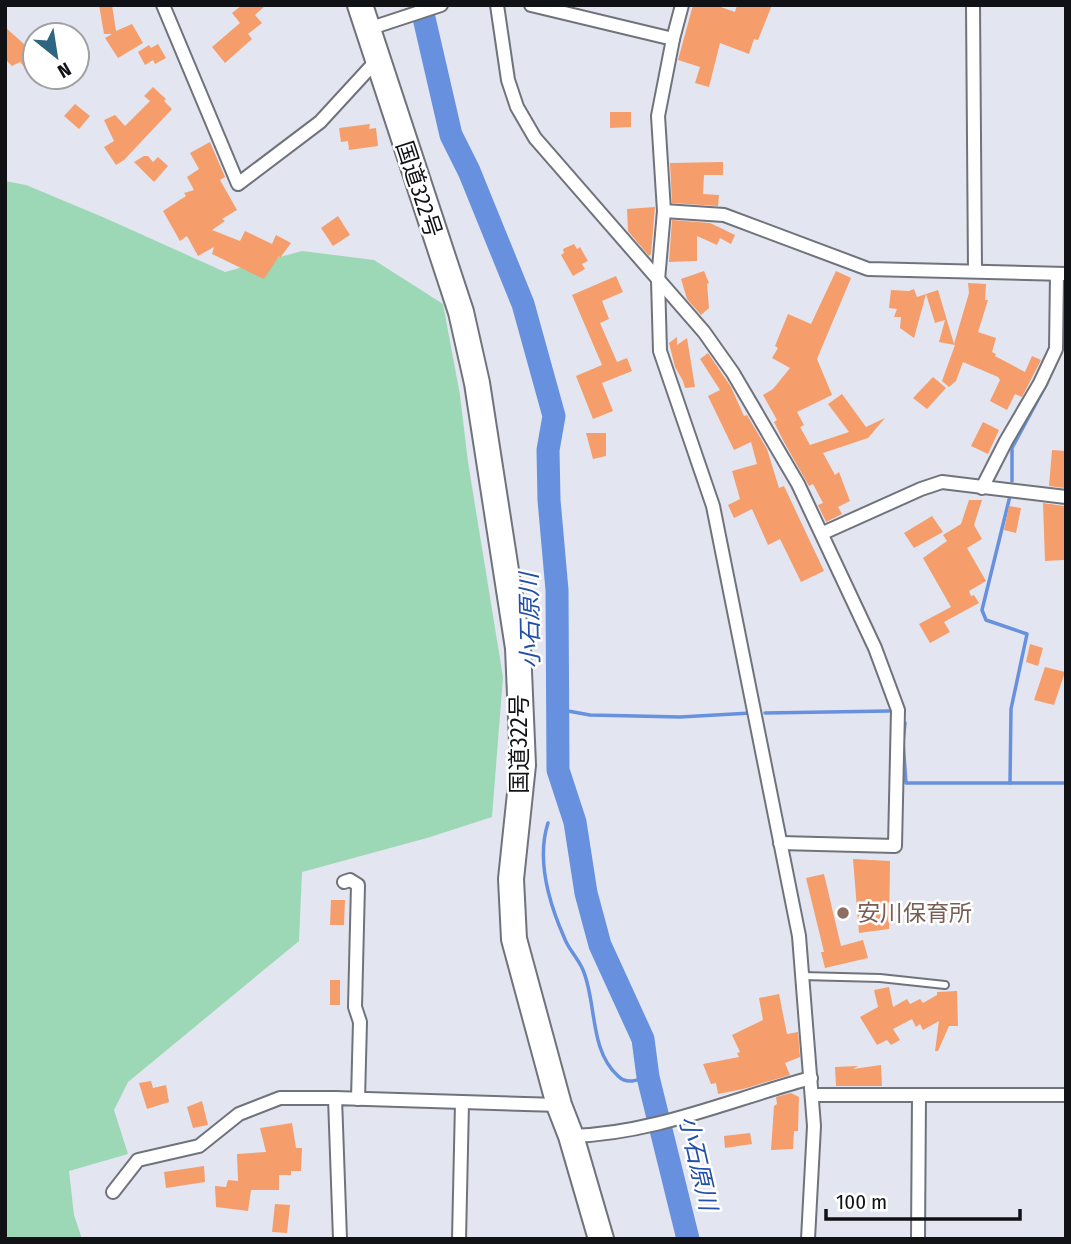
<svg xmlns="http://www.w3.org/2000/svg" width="1071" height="1244" viewBox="0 0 1071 1244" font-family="'Fira Sans Condensed','Noto Sans JP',sans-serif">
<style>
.green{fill:#9cd7b6}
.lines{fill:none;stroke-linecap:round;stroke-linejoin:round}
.stream{stroke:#6791de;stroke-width:3.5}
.river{stroke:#6791de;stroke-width:23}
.building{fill:#f59d6b}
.lane-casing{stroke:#70737b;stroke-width:10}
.street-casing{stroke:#70737b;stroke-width:16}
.highway-casing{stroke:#70737b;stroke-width:28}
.lane{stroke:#fff;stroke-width:6}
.street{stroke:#fff;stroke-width:12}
.highway{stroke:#fff;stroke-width:24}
.education-dot{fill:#8d6e63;stroke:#fff;stroke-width:2.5}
.labels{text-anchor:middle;stroke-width:5;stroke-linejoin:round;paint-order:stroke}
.street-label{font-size:23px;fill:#111216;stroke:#fff}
.education-label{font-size:23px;fill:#785e54;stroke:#fff;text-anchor:start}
.water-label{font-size:24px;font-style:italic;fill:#214fa9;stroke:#fff}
</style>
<rect width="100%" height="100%" fill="#e3e6f0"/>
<polygon class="green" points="5,181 26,185 105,218 225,272 302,251 374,260 443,304 460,395 468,462 503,677 492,817 427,838 302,872 299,941 128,1082 114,1110 128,1154 69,1171 74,1215 82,1239 5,1239"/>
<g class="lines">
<g class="stream">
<polyline points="1012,481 1012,448 1047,383"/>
<polyline points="1010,496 982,610 986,620 1027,634 1011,709 1010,783"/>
<polyline points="557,709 590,715 680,717 751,713"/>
<polyline points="765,713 889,711"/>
<polyline points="905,723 903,741 906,783 1066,783"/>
<path d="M548 823C536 860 550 905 564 937 568 949 578 958 583 970 597 1003 589 1050 618 1076 627 1085 637 1080 648 1077"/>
</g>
<polyline class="river" points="421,5 451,135 469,171 523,304 554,416 548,450 549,500 557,590 558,770 575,822 586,893 600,945 643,1039 648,1077 688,1239"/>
</g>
<g class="building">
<polygon points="99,5 112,5 116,31 132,24 143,43 118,58 105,38 112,34 104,34"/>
<polygon points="242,5 266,5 255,15 262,23 248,34 252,39 225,63 212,47 240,23 232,13"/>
<polygon points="693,5 715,5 735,12 737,5 772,5 758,40 754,39 749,54 720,43 709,87 695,83 700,67 678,60"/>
<polygon points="5,27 25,45 31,41 35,46 35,63 27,70 20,62 12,66 5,59"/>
<polygon points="158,44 166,58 155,64 153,60 145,65 138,52 149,45 151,48"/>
<polygon points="153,87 166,99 164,101 172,109 124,160 116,165 104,147 114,141 104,120 115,115 125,126 150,101 144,96"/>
<polygon points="75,104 90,116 79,129 64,116"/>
<polygon points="610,112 631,112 631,127 610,128"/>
<polygon points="370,124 369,129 376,128 378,146 349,150 348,141 341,142 339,128"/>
<polygon points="210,142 225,177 220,180 237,210 222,219 225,221 212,230 240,241 245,231 272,244 276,235 291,243 280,258 279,256 264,279 212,254 214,247 198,256 187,236 180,241 163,211 186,196 184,193 194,190 187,177 199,169 190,153"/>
<polygon points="144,156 148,156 153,162 158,157 168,166 154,182 134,162"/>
<polygon points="723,162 723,175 704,175 703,194 719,195 718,206 672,203 670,163"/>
<polygon points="655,207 651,254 649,256 628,231 627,209"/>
<polygon points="338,216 350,235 333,246 321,228"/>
<polygon points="672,220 710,223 735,235 731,244 720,238 717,245 697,236 697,261 669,262"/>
<polygon points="574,244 577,249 580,247 588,261 582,264 585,269 573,276 561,255 564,253 563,249"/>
<polygon points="704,271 709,283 707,284 709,308 701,315 687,299 681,279"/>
<polygon points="836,271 851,278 817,359 832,395 797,412 804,425 800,427 810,445 849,432 828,404 842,394 866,427 885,418 868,438 823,453 835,475 839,472 850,501 838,507 842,514 826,522 818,505 823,503 813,484 809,486 784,442 774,422 777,420 763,395 773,389 790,368 772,358 778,348 775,346 788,314 811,324"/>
<polygon points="616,276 623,292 602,301 609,319 600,323 617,362 627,358 632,371 602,383 613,411 593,419 576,376 602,365 572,295"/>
<polygon points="968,283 986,284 985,300 988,300 978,332 996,338 992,352 996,354 995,356 1025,372 1032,356 1041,360 1022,397 1015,394 1007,410 990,401 1000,380 998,377 963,362 956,381 949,387 942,381 955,345 939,342 945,320 935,323 926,294 914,338 900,328 901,317 894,317 897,309 889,308 891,290 909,291 914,289 917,297 938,290 954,344 969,293"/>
<polygon points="677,337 677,345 687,338 695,387 685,388 683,381 675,367 669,343"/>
<polygon points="708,353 731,387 744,416 747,415 767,449 779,488 784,486 824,571 801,582 780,539 768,545 752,509 734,518 728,505 740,499 732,471 757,464 751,442 734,450 708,396 720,390 700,359"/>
<polygon points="933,377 946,388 927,409 913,398"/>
<polygon points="983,422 999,430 988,454 971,446"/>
<polygon points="586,433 606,433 606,456 593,459"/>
<polygon points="1052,450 1066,451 1065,488 1049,486"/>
<polygon points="969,500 982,500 974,525 982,539 967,548 986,581 969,591 971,596 974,595 979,603 944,622 950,632 930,643 919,624 951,607 923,558 947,541 943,535 961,524"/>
<polygon points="1043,503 1064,506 1064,560 1045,561"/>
<polygon points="1009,506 1021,508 1016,533 1004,530"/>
<polygon points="932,516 943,532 914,548 904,533"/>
<polygon points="1030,644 1043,648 1038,666 1026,662"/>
<polygon points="1045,667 1065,672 1054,705 1034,700"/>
<polygon points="853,859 890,861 889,929 859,933"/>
<polygon points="824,874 841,946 863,940 868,958 825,968 821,952 824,952 806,878"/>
<polygon points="331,900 345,900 344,925 330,925"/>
<rect x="330" y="980" width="10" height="25"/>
<polygon points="889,987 893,1007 907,999 910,1004 920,999 923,1003 937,995 937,992 957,991 958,1026 949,1026 938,1051 935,1051 939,1021 923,1030 920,1024 916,1027 912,1019 893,1029 900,1040 891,1045 887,1040 877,1045 860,1017 878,1007 874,990"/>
<polygon points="779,994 787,1034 798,1032 800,1057 785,1063 790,1075 743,1089 718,1094 716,1083 711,1084 703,1064 739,1057 737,1053 740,1052 732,1035 763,1020 759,998"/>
<polygon points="881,1065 882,1086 836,1086 835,1067 858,1066 853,1069"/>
<polygon points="151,1081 153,1088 166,1085 169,1102 147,1109 139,1083"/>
<polygon points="791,1093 799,1097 798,1131 794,1131 793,1149 771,1150 774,1106 777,1104 776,1097"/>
<polygon points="202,1101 208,1125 193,1128 187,1107"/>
<polygon points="292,1123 296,1148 302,1148 301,1171 291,1171 291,1175 279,1175 279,1190 251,1190 248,1211 216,1207 215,1186 226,1187 228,1180 238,1181 237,1154 266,1152 260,1128"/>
<polygon points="750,1133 752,1144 725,1148 724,1136"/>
<polygon points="204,1166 205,1182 166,1188 164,1172"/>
<polygon points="275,1204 290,1205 287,1233 272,1232"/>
</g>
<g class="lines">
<defs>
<polyline id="lane" points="802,976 880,978 945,985"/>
<g id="street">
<polyline points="163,5 238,184 320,122 377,60"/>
<polyline points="497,5 508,80 517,107 535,138 704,332 733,373 798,484 875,648 898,710 895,846 780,843"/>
<polyline points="531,5 673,39"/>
<polyline points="682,5 673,39 658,116 664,211 658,280 660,351 713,506 799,936 814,1126 808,1239"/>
<polyline points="973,5 975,271"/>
<polyline points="368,29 441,5"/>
<polyline points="664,211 724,215 868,269 1066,274"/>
<polyline points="982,488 1006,441 1040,383 1056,349 1057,274"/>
<polyline points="823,533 921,489 942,482 1066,497"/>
<polyline points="344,882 350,880 358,885 355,1007 360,1022 358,1099"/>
<polyline points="812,1095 1066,1095"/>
<path d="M571 1136C654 1134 732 1099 811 1078"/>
<polyline points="113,1192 138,1160 199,1146 239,1114 280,1098 335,1098"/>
<polyline points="340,1239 335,1098 559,1105"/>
<polyline points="459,1239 462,1103"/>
<polyline points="918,1239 919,1096"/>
</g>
<polyline id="highway" points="360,5 461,312 477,383 518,648 523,765 511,879 514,939 559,1105 571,1136 601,1239"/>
</defs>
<use href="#lane" class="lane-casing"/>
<use href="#street" class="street-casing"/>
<use href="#highway" class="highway-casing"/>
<use href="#lane" class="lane"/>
<use href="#street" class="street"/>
<use href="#highway" class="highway"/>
</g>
<circle class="education-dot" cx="843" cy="913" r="7"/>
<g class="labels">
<g class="street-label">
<text transform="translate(419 189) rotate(72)" y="8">国道322号</text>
<text transform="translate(519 744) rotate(-90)" y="8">国道322号</text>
</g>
<g class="education-label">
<text x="857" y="921">安川保育所</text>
</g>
<g class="water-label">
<text transform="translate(530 621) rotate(-91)" y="8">小石原川</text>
<text transform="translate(698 1163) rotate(77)" y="8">小石原川</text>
</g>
</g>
<rect width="1071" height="1244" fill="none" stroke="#111216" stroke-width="14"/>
<g transform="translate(56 56) rotate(150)"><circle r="33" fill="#ffffff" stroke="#a0a0a2" stroke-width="2"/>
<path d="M0-5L12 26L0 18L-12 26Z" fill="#2e6580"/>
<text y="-10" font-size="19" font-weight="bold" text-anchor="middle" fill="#111216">N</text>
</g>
<path d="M826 1209v10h194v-10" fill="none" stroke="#111216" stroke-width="3.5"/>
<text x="836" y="1209" font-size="21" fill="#111216" stroke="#ffffff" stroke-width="5" paint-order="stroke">100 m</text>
</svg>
